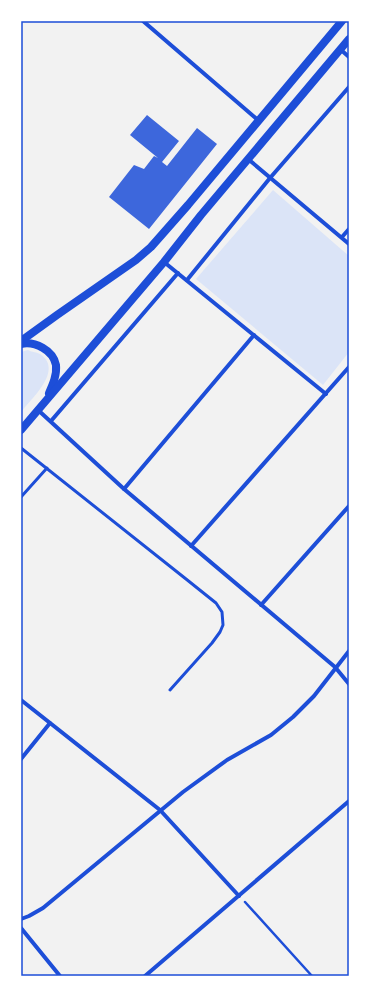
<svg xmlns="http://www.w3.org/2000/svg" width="370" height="997" viewBox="0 0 370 997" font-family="Montserrat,sans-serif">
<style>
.green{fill:#dbe4f7}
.building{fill:#3d67dc}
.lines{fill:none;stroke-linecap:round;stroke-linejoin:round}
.path{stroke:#1d4ed8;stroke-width:2.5}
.service{stroke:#1d4ed8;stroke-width:3}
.minor{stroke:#1d4ed8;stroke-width:4}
.secondary{stroke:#1d4ed8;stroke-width:8}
.neatline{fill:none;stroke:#1d4ed8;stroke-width:1.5}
</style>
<rect width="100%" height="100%" fill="#f2f2f2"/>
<g class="green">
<polygon points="273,190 349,256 349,352 323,385 196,279"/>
<path d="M28 350C31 352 36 352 40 354 64 370 32 398 21 412V352Z"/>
</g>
<polygon class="building" points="147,115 179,141 162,162 167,166 197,128 217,144 149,229 109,197 134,165 144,169 154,156 158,158 130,135"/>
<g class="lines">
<polyline class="path" points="245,902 312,976"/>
<g class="service">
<polyline points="21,448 186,579 216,603 222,612 223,625 220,632 212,643 170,690"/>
<polyline points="21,497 47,468"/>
</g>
<g class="minor">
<polyline points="143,21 258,120"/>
<polyline points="340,49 349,57"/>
<polyline points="248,159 349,244"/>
<polyline points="342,237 349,229"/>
<polyline points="164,262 326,394"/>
<polyline points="187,280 270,178 349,87"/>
<polyline points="38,410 124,489 335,667 349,684"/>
<polyline points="51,421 178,273"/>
<polyline points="124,489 254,335"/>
<polyline points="191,546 349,367"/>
<polyline points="261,605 349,506"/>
<polyline points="21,700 160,810 239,896"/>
<polyline points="21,759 50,723"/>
<polyline points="21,919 29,916 43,908 183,792 227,760 271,735 293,717 314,696 349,651"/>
<polyline points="21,928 60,976"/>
<polyline points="145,976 349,801"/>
</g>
<g class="secondary">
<polyline points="21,341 57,315 136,260 151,247 188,205 342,21"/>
<path d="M21 344C35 341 53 350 56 365 57 375 53 384 49 393"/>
<polyline points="21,430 164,262 201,215 349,39"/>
</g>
</g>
<rect width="370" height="997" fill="none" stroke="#ffffff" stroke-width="44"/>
<rect x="22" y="22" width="326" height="953" class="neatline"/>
</svg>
